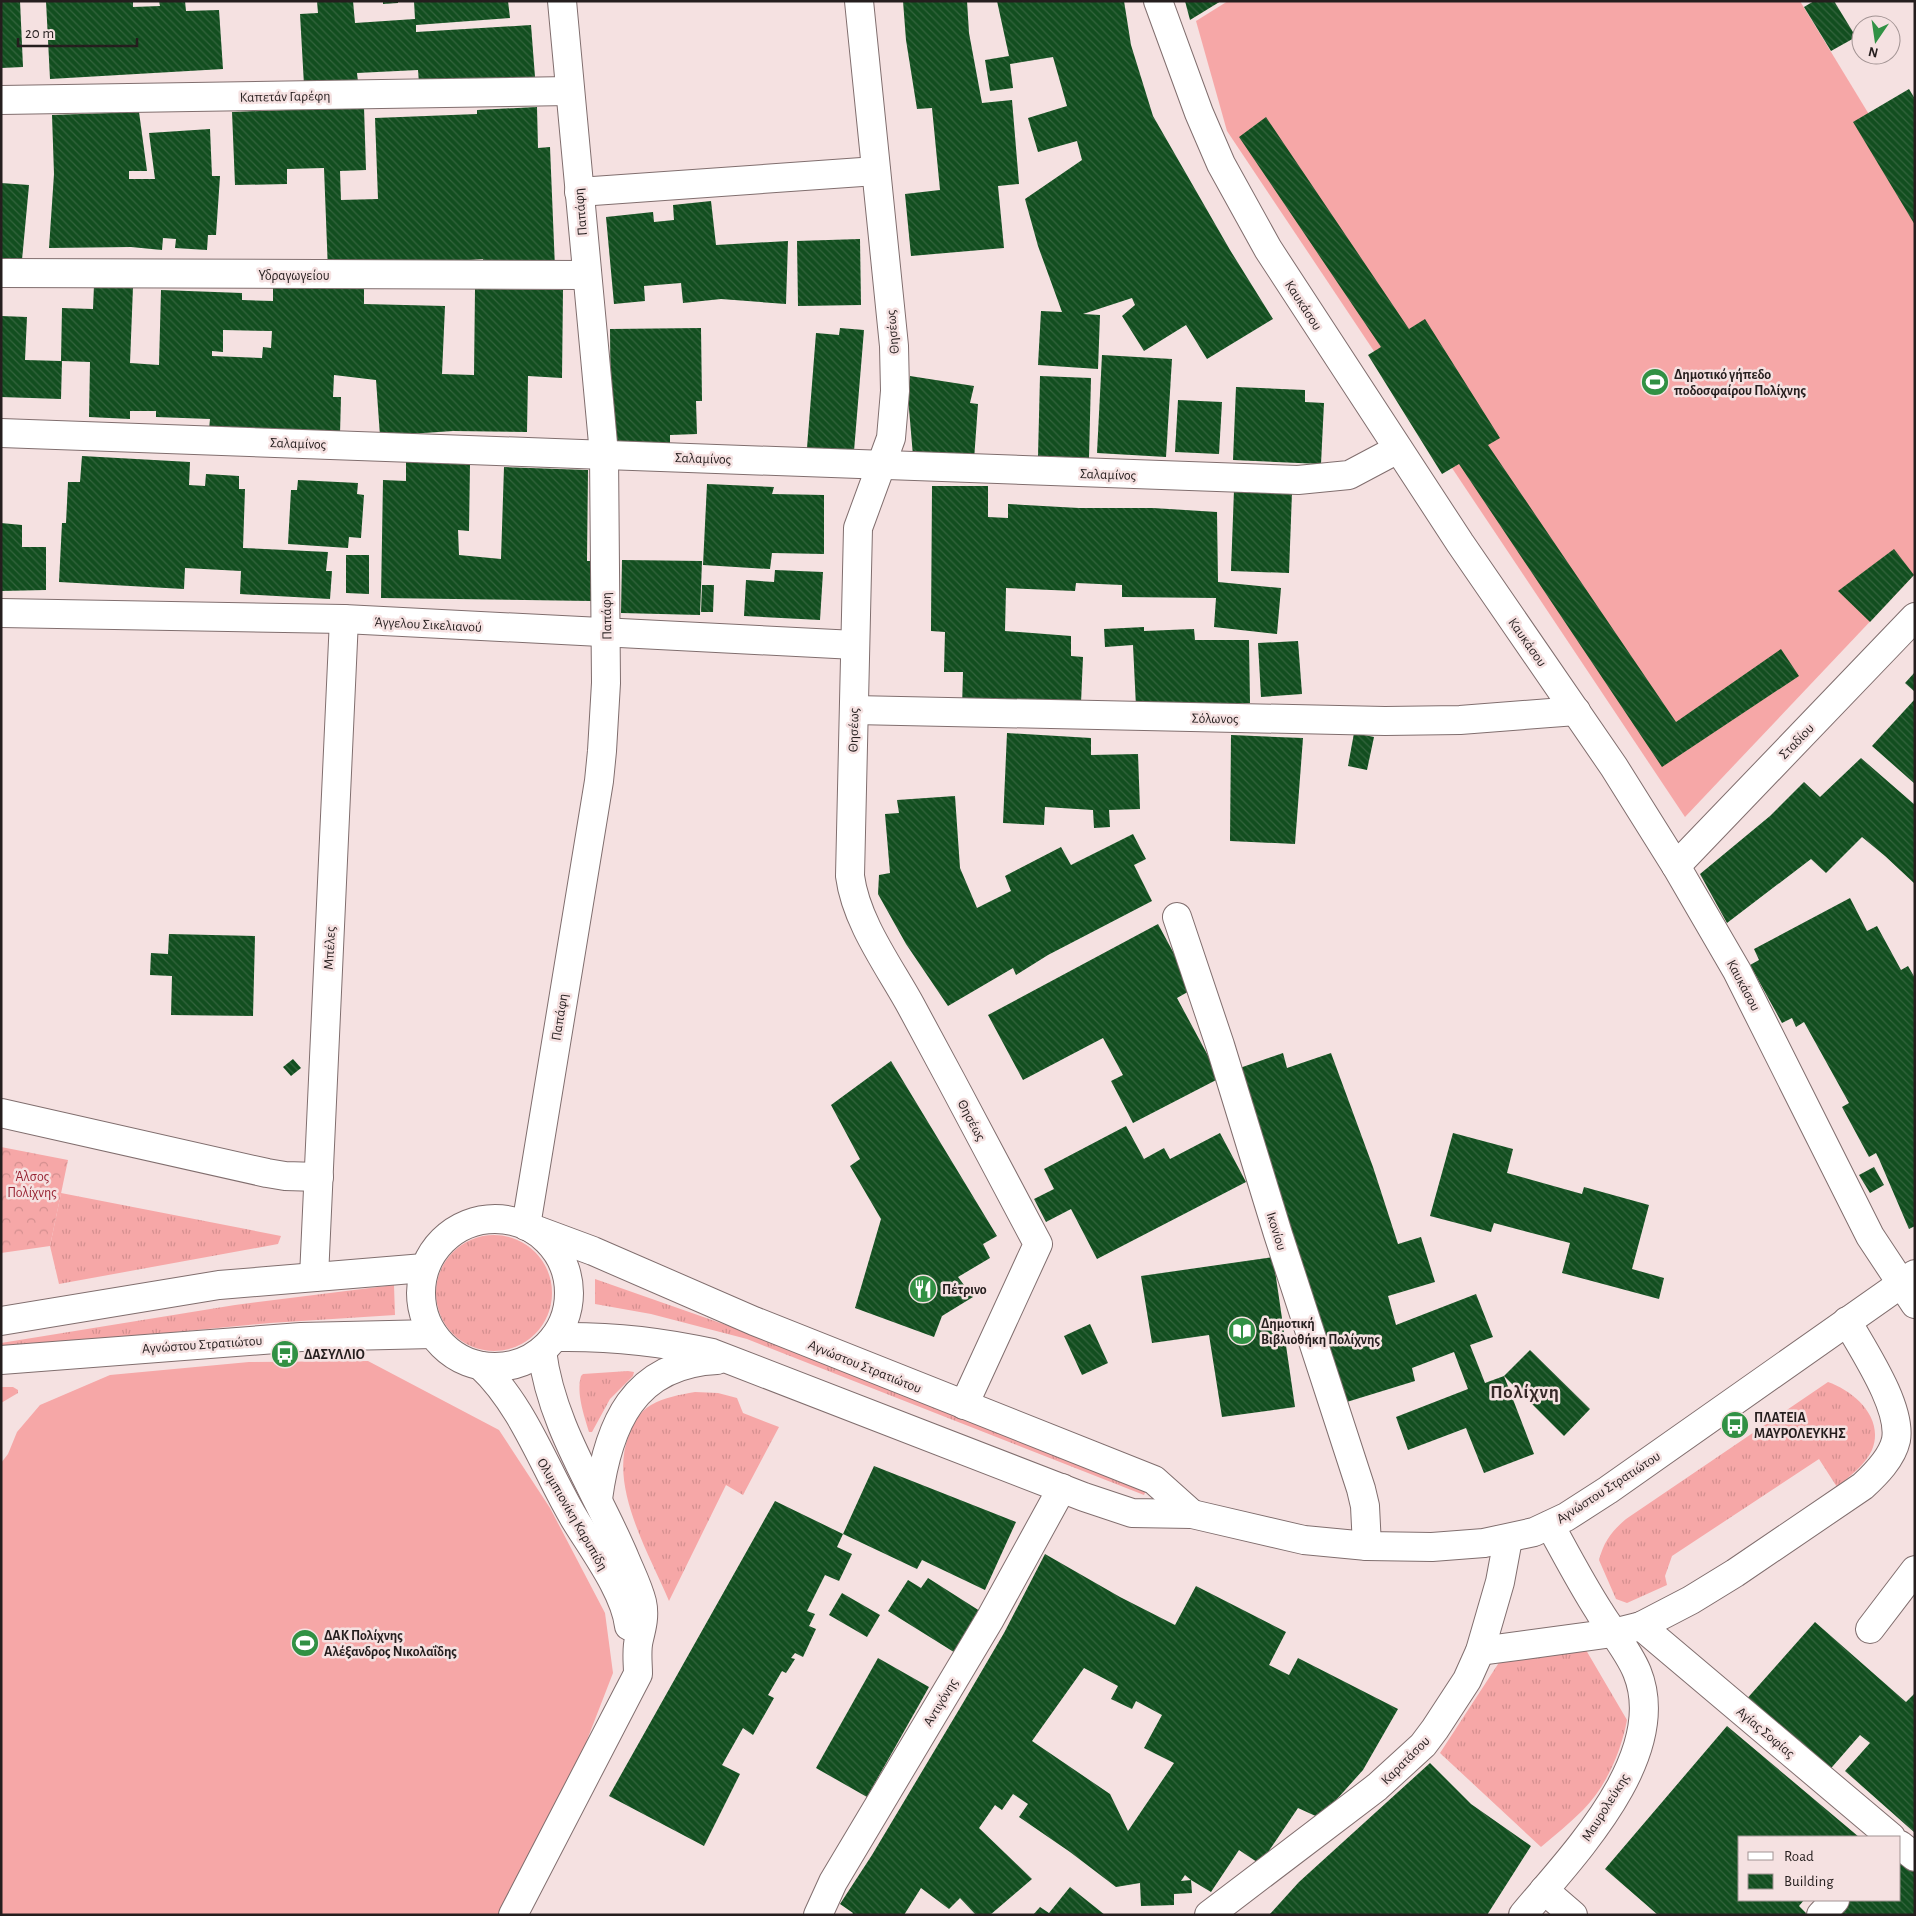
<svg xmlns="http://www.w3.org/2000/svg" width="1916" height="1916" viewBox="0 0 1916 1916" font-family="'Alegreya Sans',sans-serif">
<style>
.grass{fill:url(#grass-tufts)}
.forest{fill:url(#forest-crowns)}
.garden{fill:#f6a7a7}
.building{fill:url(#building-back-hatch);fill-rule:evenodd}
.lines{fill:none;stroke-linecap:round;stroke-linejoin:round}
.minor-casing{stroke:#806e6e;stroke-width:30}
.minor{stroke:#fff;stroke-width:28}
.labels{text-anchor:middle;stroke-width:5;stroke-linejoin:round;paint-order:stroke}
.street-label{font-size:14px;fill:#251e1e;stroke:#f5e1e1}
.poi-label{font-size:14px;font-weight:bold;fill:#251e1e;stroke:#f5e1e1;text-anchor:start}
.park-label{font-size:14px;fill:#972232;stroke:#f5e1e1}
.district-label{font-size:19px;font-weight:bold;letter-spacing:1px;fill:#362827;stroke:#f5e1e1}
</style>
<defs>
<pattern id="grass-tufts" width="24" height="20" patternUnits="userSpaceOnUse" patternTransform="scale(1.25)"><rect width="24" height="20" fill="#f6a7a7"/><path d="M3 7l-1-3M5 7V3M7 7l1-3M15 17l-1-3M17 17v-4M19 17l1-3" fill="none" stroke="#d38f8f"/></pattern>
<pattern id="forest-crowns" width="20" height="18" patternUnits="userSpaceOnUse" patternTransform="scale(1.25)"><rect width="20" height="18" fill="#f6a7a7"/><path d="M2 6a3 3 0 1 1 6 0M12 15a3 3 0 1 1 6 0" fill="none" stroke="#d38f8f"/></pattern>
<pattern id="building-back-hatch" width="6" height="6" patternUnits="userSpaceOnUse" patternTransform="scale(1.25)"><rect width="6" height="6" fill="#124e1f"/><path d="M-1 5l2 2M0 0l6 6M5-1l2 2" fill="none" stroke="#34643e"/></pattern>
</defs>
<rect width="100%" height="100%" fill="#f5e1e1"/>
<g class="grass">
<polygon points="61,1193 281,1236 278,1244 59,1284 50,1246"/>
<circle cx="494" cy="1293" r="58"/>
<polygon points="595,1279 749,1333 1147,1488 1144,1495 747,1339 651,1314 595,1304"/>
<polygon points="394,1285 395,1315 270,1323 1,1349 1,1343 235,1305"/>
<path d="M628 1371 634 1372 633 1376 610 1399 592 1432H589C584 1415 576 1393 581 1376L583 1374Z"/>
<path d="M1828 1382C1854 1391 1885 1418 1872 1450 1865 1465 1849 1477 1837 1487L1819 1459 1672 1556 1665 1576 1667 1585 1627 1603 1616 1599 1599 1560C1604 1541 1612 1531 1626 1519Z"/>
<polygon points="1,1387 13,1387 18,1390 18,1393 1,1403"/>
<path d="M695 1392 718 1393 737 1398 743 1413 779 1427 743 1495 726 1485 669 1601C649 1553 608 1486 629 1435 634 1422 639 1412 651 1405 665 1397 679 1395 695 1392Z"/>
<path d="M1586 1650 1627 1720C1621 1752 1606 1787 1583 1810 1570 1823 1555 1835 1541 1847L1440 1753 1500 1661Z"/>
</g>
<polygon class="forest" points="1,1147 68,1160 50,1246 1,1253"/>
<g class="garden">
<polygon points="1228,1 1800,1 1915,190 1915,574 1685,817 1227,131 1196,21"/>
<polygon points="368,1361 499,1430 550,1508 605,1613 613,1673 575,1771 499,1915 1,1915 1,1463 8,1454 17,1432 40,1405 110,1375 249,1362"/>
</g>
<g class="building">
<polygon points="1,1 20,1 23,67 1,68"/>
<polygon points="46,1 133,1 133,7 160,6 159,1 185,1 186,11 219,10 223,69 50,79"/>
<polygon points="317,1 353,1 355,23 415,19 414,1 508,1 510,18 416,25 416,32 531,25 535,77 419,83 418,70 357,73 358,82 304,85 300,14 318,13"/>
<polygon points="383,1 398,1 398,3 383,4"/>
<polygon points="903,1 967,1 969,33 982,103 1012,100 1019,184 998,186 1004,248 911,256 905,194 940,190 932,108 917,109 906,40"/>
<polygon points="997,1 1124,1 1131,45 1153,116 1230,250 1273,319 1207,359 1186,325 1144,351 1122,316 1135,305 1132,298 1083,314 1100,315 1098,369 1038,365 1041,311 1062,312 1038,246 1025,199 1082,160 1077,141 1038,152 1028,118 1067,106 1053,57 1010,64 1013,88 990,91 985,60 1009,56"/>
<polygon points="1185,1 1221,1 1190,20"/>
<polygon points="1814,1 1834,1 1856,37 1831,51 1804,7"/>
<polygon points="1909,89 1915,99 1915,225 1853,122"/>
<polygon points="364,107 366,170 340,171 341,200 378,199 375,118 477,114 477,110 537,107 538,148 550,147 555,268 484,271 483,259 328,271 324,168 287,169 287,184 235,185 232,112"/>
<polygon points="139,112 147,171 129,171 129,179 155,179 149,133 210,129 212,176 220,176 216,235 208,235 207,250 175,248 176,239 163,238 162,250 131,247 49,248 54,174 52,115"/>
<polygon points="1266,117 1409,329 1425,319 1500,438 1488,445 1676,722 1781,649 1799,676 1662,767 1459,464 1442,474 1368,355 1381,347 1239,137"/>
<polygon points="1,183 29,185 22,260 1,258"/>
<polygon points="711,201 716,245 788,241 786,304 721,299 683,303 681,283 644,286 645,301 614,304 606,217 653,212 654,222 674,220 673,205"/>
<polygon points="860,239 861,305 798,306 797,241"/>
<path d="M94 285 133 287 130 363 159 365 161 290 242 293V300L273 301V285L328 287 364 289V304L445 306 442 374 474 375 475 289 563 290 562 378 528 376 527 432 453 431 380 436 376 380 334 375 333 397H341L340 434 209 430 210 419 156 417V411H130V419L89 417 90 362 62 361 61 399 1 397V316L27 317 25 360 61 361 62 308 93 309ZM223 330 272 331 271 348 263 347 262 358 212 356V351L223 352Z"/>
<polygon points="701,328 702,401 696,401 697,434 670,435 670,444 611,444 610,329"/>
<polygon points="840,328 864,330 854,451 807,448 816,333 839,335"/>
<polygon points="1102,355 1172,359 1166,457 1097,453"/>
<polygon points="910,376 974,386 970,403 978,404 974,460 913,456 908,397"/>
<polygon points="1040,376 1091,378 1089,458 1038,456"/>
<polygon points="1236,387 1305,390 1305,402 1324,403 1321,464 1233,460"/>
<polygon points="1178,400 1222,402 1219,454 1175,452"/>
<polygon points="82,456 190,462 189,485 205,486 206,474 239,476 239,489 245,489 243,548 328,552 326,571 332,571 330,599 240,594 241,571 185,568 184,589 59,582 62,523 66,523 68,482 80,482"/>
<polygon points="406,462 470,463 469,531 458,530 459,555 501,559 504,467 588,470 587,561 591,561 591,601 381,598 383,480 406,481"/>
<polygon points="298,480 358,483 357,494 364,495 361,538 349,537 348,548 288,544 291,490 297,490"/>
<polygon points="707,484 774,487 772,494 824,495 824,554 772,553 770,569 703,565"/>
<polygon points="932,486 988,486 988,517 1008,518 1008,504 1079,508 1153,508 1217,512 1218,582 1281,588 1277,634 1214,627 1216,598 1122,597 1122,585 1076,583 1075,591 1006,588 1005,631 1071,636 1071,656 1083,657 1081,703 962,708 963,672 944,672 945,632 931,631"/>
<polygon points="1234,490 1292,492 1289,573 1231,571"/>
<polygon points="1,523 22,525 22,547 46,547 46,590 1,591"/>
<polygon points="1894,549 1914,575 1870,622 1838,591"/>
<polygon points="346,555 369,555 369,594 346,593"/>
<polygon points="622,560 702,561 700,615 621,613"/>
<polygon points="775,570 823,572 820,620 744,616 746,580 774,582"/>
<polygon points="702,585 714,585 713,612 701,612"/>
<polygon points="1144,627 1144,631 1194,629 1195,640 1249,640 1250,703 1136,707 1133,645 1105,647 1104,629"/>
<polygon points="1298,641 1302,694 1261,697 1258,643"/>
<polygon points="1915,672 1915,692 1905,683"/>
<polygon points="1915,699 1915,784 1872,746"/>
<polygon points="1007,733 1091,738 1091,755 1138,754 1140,809 1109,810 1110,827 1094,828 1093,810 1045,807 1044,825 1003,823"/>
<polygon points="1354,733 1374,737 1367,770 1348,766"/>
<polygon points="1231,735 1303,738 1295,844 1230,841"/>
<polygon points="1861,758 1915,805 1915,884 1885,856 1862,837 1826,873 1811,859 1727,923 1700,874 1770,816 1804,782 1820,797"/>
<polygon points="955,796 960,868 977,908 1011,891 1005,876 1061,847 1071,865 1133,834 1146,859 1134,865 1152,901 1048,955 1016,975 1013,968 948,1006 906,944 878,894 879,875 890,873 885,814 899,813 897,800"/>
<polygon points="1850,898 1867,931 1877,926 1901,970 1908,966 1915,978 1915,1226 1909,1229 1879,1159 1876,1153 1869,1157 1842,1107 1849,1103 1804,1022 1796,1027 1792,1018 1782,1023 1750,965 1759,960 1754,949"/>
<polygon points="1158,924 1193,989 1177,998 1220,1078 1133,1123 1111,1081 1123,1075 1103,1038 1023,1080 988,1015"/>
<polygon points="169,934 255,936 253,1016 171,1015 172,976 150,975 151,953 168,954"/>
<polygon points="1283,1053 1287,1068 1331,1053 1373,1167 1398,1244 1421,1237 1435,1282 1388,1296 1396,1325 1476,1294 1493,1337 1470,1345 1485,1383 1504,1376 1530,1350 1590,1409 1564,1436 1504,1376 1534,1454 1484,1473 1466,1428 1408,1450 1396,1417 1468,1389 1454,1352 1412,1368 1415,1381 1337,1405 1234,1070"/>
<polygon points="293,1059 301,1068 291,1076 283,1067"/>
<polygon points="891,1061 997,1236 983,1244 990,1258 958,1277 973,1297 942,1316 934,1337 855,1308 881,1219 850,1166 860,1159 831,1105"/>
<polygon points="1126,1126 1144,1159 1164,1148 1170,1159 1220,1133 1246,1182 1097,1259 1071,1209 1046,1222 1034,1199 1054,1189 1044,1169"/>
<polygon points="1453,1133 1513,1149 1507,1173 1582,1194 1584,1187 1649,1205 1632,1269 1664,1278 1659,1299 1562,1273 1570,1243 1494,1223 1491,1232 1430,1216"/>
<polygon points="1874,1167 1884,1185 1870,1193 1859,1175"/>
<polygon points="1273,1257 1295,1407 1222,1417 1209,1335 1152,1343 1141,1276"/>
<polygon points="1090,1324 1108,1363 1082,1375 1064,1336"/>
<polygon points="874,1466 1016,1522 985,1590 922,1560 917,1569 843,1534"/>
<polygon points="775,1501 843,1534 837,1547 852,1554 839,1581 825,1575 807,1611 815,1614 809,1626 816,1629 803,1657 795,1653 791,1658 795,1659 786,1673 782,1671 768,1695 774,1698 753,1735 743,1728 722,1765 740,1774 704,1846 609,1796"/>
<path d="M1045 1554 1120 1597 1175 1625 1196 1586 1286 1632 1269 1665 1289 1675 1298 1658 1398 1709 1363 1770 1320 1818 1298 1808 1260 1864 1239 1850 1211 1892 1191 1880 1192 1893 1174 1894V1905L1141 1906 1140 1883 1116 1887 1070 1852 1019 1817 1028 1804 1013 1794 1002 1810 995 1805 979 1828 1032 1879 990 1915H976L960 1898 949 1909 921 1888 904 1915H852L853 1913 840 1904 872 1855 963 1703 1004 1633ZM1084 1668 1118 1686 1111 1699 1132 1709 1136 1701 1162 1715 1144 1748 1174 1763 1128 1831 1110 1794 1032 1741ZM1185 1875 1191 1880 1181 1881Z"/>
<polygon points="928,1578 983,1613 957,1654 888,1611 908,1580 921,1588"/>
<polygon points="842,1593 880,1615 867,1637 829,1615"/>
<polygon points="1815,1622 1906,1702 1915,1693 1915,1833 1845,1771 1870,1743 1860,1735 1826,1774 1744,1702"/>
<polygon points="878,1658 929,1687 867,1797 816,1768"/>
<polygon points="1727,1726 1859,1837 1740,1837 1740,1900 1804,1900 1799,1906 1806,1913 1805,1915 1658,1915 1605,1869"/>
<polygon points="1430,1763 1471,1804 1531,1846 1487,1915 1269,1915 1299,1882"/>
<polygon points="1900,1856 1915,1870 1915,1915 1832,1915 1845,1900 1900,1900"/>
<polygon points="1070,1887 1105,1915 1033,1915 1040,1907 1049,1913"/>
</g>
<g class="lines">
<defs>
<g id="minor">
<path d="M859 1 894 346 895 391 891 438 858 528 850 876C856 922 889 966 911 1006 954 1085 996 1165 1038 1244L964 1405"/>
<polyline points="1158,1 1199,113 1221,164 1268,249 1460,543 1614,767 1676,866 1737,971 1870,1236 1915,1304"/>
<polyline points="1,100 570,91"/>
<polyline points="579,192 876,171"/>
<polyline points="1,273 587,275"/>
<polyline points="1,433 1298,480 1349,475 1398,449"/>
<polyline points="1,613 344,619 855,645"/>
<polyline points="854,710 1385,721 1460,720 1576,711"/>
<polyline points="1676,866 1915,617"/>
<polyline points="1177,917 1220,1045 1278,1234 1361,1489 1365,1506 1367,1546"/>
<polyline points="1,1113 267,1173 285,1176 319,1177"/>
<circle cx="495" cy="1293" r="74"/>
<polyline points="526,1226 599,781 602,751 606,683 604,454 562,1"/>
<polyline points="531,1228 593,1251 754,1321 1154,1480 1192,1514"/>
<polyline points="314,1277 344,619"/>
<polyline points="1,1321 219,1285 424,1268"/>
<path d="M555 1337C608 1336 659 1341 712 1353L1084 1497 1132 1513 1192 1514 1304 1540 1367 1546 1432 1547 1484 1543 1534 1532 1566 1517 1608 1490 1915 1274"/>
<polyline points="1,1360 301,1337 433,1334"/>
<path d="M481 1366C523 1405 545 1469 574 1518 592 1548 625 1591 629 1626"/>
<path d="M598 1499C608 1425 633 1364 717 1360"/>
<polyline points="1641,1626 1891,1837"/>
<polyline points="1870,1629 1915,1570"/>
<path d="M1480 1651 1613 1633 1641 1626 1691 1600 1735 1573 1863 1486C1876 1474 1892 1458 1896 1440 1902 1407 1863 1350 1847 1321"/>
<polyline points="1900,1845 1915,1857"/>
<polyline points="1544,1890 1573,1915"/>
<path d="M513 1915 638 1674C638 1663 636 1650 639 1639 642 1627 645 1615 642 1602 638 1586 630 1571 624 1556 595 1488 551 1425 542 1351"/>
<polyline points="818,1915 833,1882 990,1619 1062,1488"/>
<polyline points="1209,1915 1377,1787 1423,1745 1435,1729 1467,1680 1480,1651 1500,1582 1508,1539"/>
<path d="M1523 1915C1572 1856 1671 1756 1637 1672 1628 1650 1611 1631 1599 1611 1581 1583 1566 1554 1550 1525"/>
<polyline points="1821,1915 1835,1900"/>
</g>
</defs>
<use href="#minor" class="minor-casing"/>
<use href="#minor" class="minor"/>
</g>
<defs>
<symbol id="stadium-disc" viewBox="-11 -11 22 22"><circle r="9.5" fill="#319144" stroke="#f5e1e1"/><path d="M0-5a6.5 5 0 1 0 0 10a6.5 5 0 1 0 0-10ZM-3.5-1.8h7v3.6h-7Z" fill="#fff"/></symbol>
<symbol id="restaurant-disc" viewBox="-11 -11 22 22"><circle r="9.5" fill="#319144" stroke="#f5e1e1"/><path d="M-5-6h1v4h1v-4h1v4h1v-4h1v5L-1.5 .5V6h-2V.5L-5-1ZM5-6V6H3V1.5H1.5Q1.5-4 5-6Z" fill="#fff"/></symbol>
<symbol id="library-disc" viewBox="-11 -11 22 22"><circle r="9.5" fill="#319144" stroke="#f5e1e1"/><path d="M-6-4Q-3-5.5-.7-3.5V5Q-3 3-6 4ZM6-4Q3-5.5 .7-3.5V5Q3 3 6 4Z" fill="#fff"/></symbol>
<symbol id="bus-disc" viewBox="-11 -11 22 22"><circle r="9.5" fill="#319144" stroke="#f5e1e1"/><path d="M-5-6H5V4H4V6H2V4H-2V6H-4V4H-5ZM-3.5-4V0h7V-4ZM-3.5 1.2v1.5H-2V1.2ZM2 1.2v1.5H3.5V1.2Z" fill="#fff"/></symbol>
</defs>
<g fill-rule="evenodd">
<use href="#stadium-disc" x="1639" y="366" width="32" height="32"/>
<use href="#restaurant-disc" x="907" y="1273" width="32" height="32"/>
<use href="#library-disc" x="1226" y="1315" width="32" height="32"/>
<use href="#bus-disc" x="269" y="1338" width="32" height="32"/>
<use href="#bus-disc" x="1719" y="1409" width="32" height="32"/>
<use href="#stadium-disc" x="289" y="1627" width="32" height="32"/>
</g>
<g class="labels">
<g class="street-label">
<text transform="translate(285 96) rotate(-1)" y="5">Καπετάν Γαρέφη</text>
<text transform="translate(580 212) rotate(-95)" y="5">Παπάφη</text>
<text x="294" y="280">Υδραγωγείου</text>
<text transform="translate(1304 305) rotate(57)" y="5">Καυκάσου</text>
<text transform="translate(892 332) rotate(-95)" y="5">Θησέως</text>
<text transform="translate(298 443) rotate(2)" y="5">Σαλαμίνος</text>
<text transform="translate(703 458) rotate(2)" y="5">Σαλαμίνος</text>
<text transform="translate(1108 474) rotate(2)" y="5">Σαλαμίνος</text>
<text transform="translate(606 616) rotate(-91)" y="5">Παπάφη</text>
<text transform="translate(428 624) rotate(3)" y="5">Άγγελου Σικελιανού</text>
<text transform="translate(1528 642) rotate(55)" y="5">Καυκάσου</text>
<text transform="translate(1215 718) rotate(1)" y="5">Σόλωνος</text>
<text transform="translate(853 730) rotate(-89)" y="5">Θησέως</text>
<text transform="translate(1796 741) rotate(-46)" y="5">Σταδίου</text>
<text transform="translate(329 948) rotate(-87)" y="5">Μπέλες</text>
<text transform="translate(1744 985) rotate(62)" y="5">Καυκάσου</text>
<text transform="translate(559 1017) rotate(-81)" y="5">Παπάφη</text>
<text transform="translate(972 1120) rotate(62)" y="5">Θησέως</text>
<text transform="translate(1277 1231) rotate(73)" y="5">Ικονίου</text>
<text transform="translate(202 1344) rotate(-4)" y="5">Αγνώστου Στρατιώτου</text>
<text transform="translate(865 1366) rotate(22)" y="5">Αγνώστου Στρατιώτου</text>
<text transform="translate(1608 1487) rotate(-33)" y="5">Αγνώστου Στρατιώτου</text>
<text transform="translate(573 1514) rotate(60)" y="5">Ολυμπιονίκη Καρυπίδη</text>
<text transform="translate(940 1702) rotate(-59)" y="5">Αντιγόνης</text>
<text transform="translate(1766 1732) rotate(40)" y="5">Αγίας Σοφίας</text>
<text transform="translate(1405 1760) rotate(-45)" y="5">Καρατάσου</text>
<text transform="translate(1605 1807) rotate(-58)" y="5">Μαυρολεύκης</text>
</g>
<g class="poi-label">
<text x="1674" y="379">Δημοτικό γήπεδο<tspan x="1674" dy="16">ποδοσφαίρου Πολίχνης</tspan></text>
<text x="942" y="1294">Πέτρινο</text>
<text x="1261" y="1328">Δημοτική<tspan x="1261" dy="16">Βιβλιοθήκη Πολίχνης</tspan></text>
<text x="304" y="1359">ΔΑΣΥΛΛΙΟ</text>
<text x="1754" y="1422">ΠΛΑΤΕΙΑ<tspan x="1754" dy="16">ΜΑΥΡΟΛΕΥΚΗΣ</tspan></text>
<text x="324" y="1640">ΔΑΚ Πολίχνης<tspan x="324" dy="16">Αλέξανδρος Νικολαΐδης</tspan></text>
</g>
<g class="park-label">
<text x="32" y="1181">Άλσος<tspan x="32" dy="16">Πολίχνης</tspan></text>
</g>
<g class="district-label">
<text x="1525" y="1398">Πολίχνη</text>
</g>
</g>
<rect width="1916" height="1916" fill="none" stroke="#251e1e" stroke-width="5"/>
<rect x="1738" y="1836" width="162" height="65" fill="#f5e1e1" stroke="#a29393"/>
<rect x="1748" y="1852" width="25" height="8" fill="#ffffff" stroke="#a29393"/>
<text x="1784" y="1861" font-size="15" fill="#251e1e">Road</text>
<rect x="1748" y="1874" width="25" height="15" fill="url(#building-back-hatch)" stroke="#a29393"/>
<text x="1784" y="1886" font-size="15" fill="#251e1e">Building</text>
<g transform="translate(1876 40) rotate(193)"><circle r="24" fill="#f5e1e1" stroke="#a29393"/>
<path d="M0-4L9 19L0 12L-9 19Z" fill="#319144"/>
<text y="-8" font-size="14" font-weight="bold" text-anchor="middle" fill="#251e1e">N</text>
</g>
<path d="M18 38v8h119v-8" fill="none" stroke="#251e1e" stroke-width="2.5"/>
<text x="25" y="38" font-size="15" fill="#251e1e" stroke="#f5e1e1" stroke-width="4" paint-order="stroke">20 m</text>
</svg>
